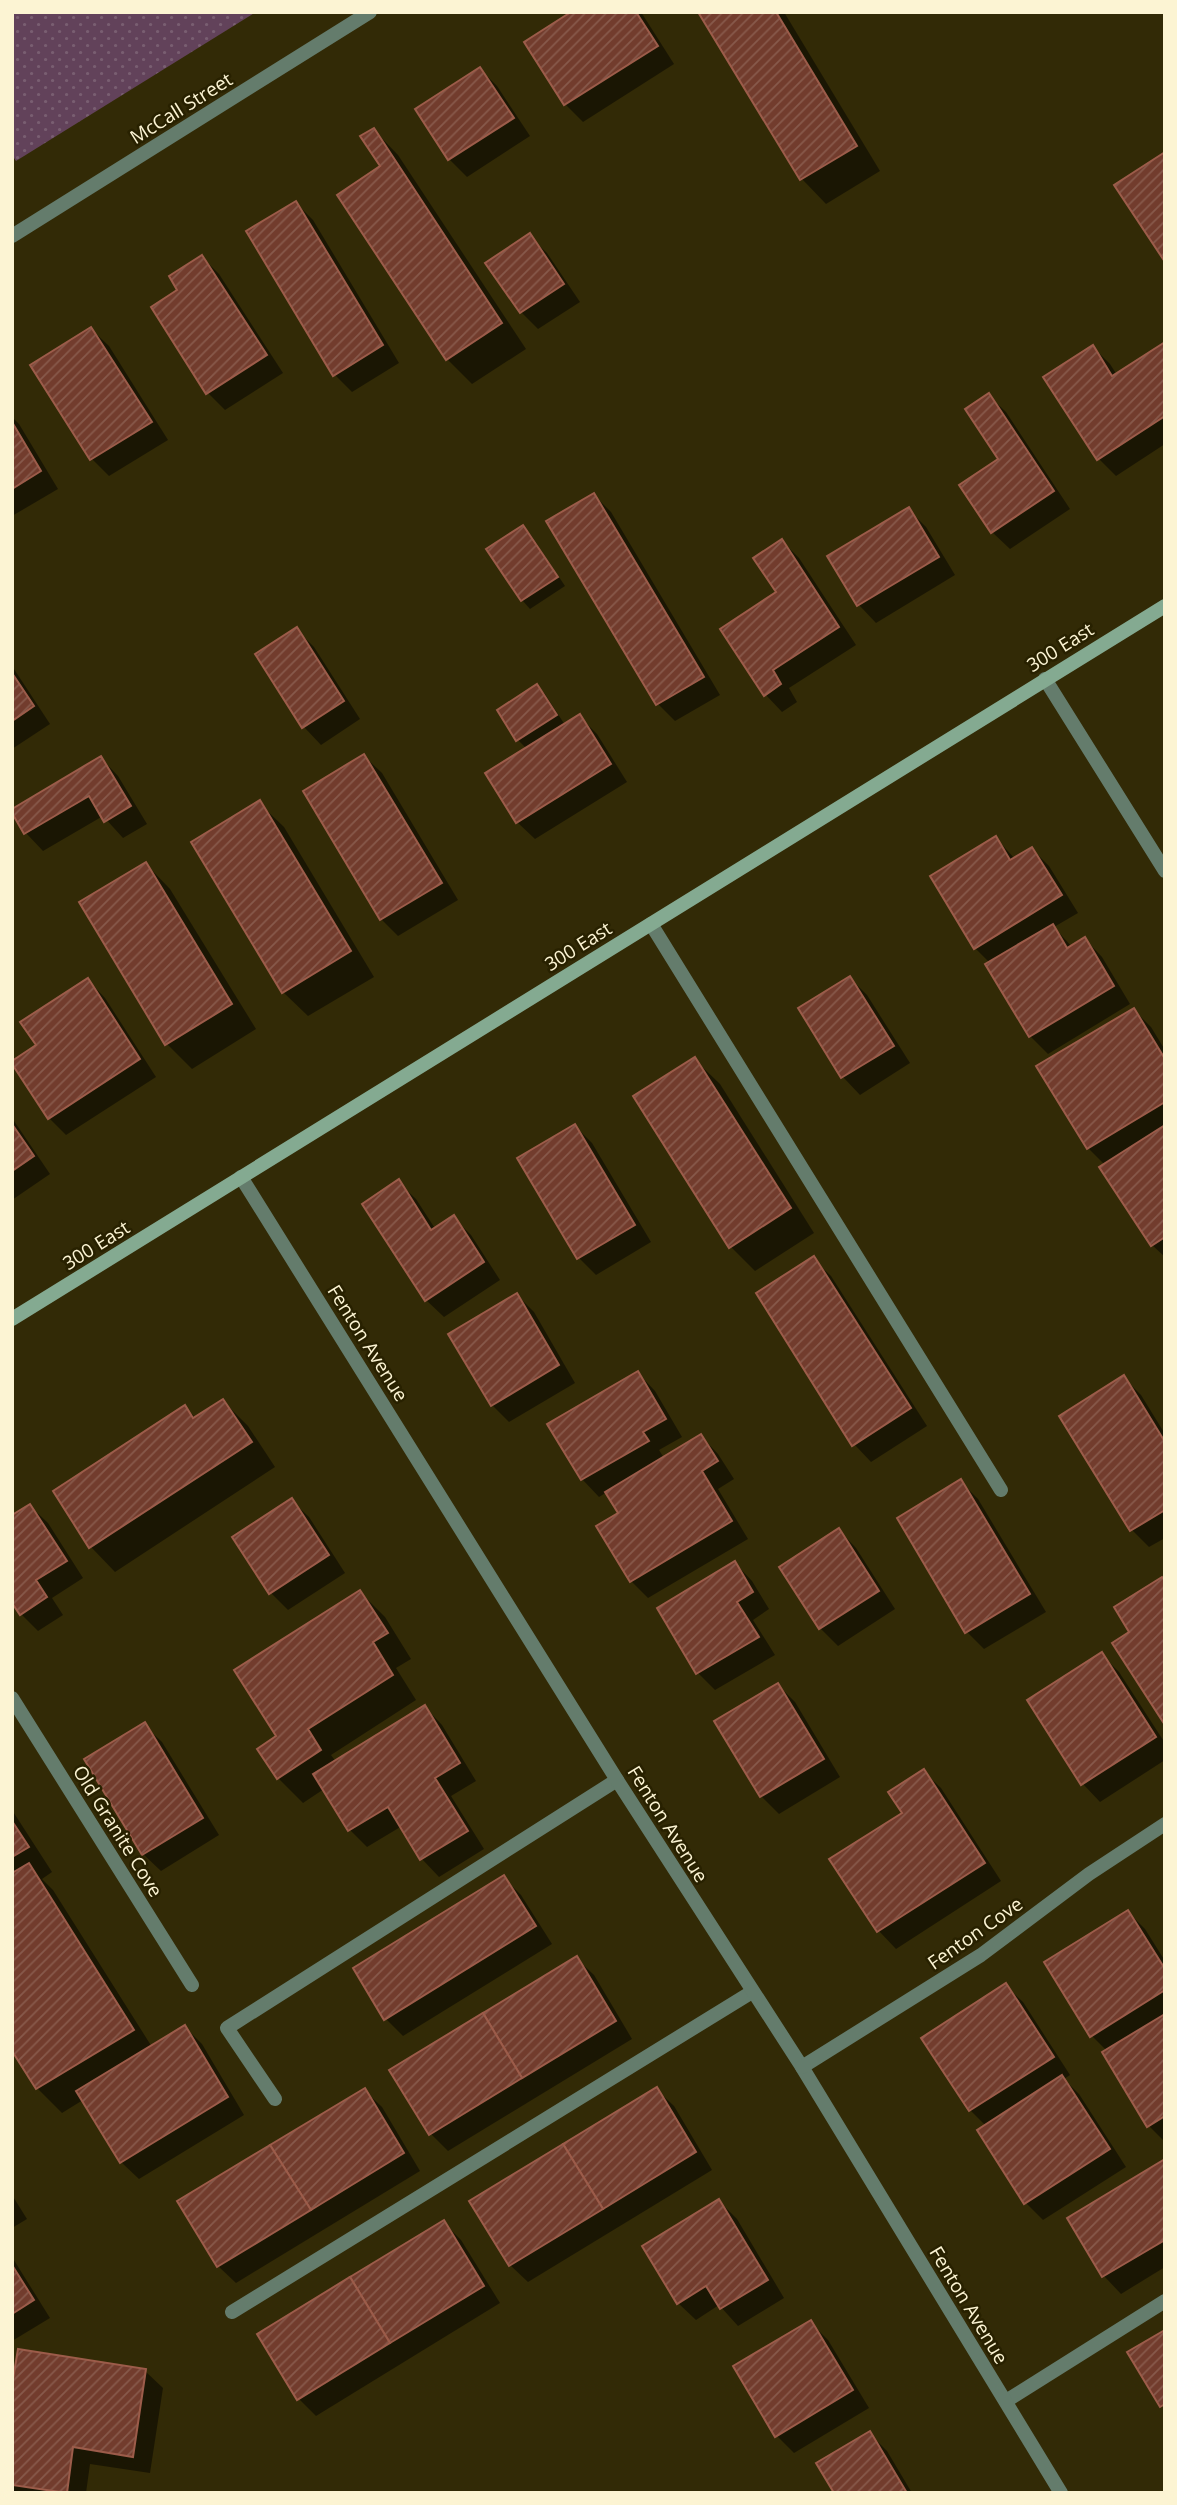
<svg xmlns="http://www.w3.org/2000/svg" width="1177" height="2505" viewBox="0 0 1177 2505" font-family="'Open Sans',sans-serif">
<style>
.park{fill:url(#park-dots)}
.shadow{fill:#0007}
.building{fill:url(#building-hatch);stroke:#9c5c4a;stroke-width:2}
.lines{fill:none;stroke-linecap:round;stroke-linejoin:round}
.lane{stroke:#647c6c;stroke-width:14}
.street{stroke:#647c6c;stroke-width:14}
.secondary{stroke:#84aa91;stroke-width:14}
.labels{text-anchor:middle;stroke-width:5;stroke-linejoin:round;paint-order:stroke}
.street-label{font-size:19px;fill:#fcf4d3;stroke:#282100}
</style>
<defs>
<pattern id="park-dots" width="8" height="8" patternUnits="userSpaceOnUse" patternTransform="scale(1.75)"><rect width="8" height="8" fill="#62425a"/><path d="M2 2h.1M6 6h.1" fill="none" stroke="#795e71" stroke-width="1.8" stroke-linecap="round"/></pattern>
<pattern id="building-hatch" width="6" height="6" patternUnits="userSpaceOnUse" patternTransform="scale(1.75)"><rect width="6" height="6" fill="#723c2d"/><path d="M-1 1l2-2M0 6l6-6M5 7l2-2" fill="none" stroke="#87594b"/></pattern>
</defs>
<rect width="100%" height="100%" fill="#322a06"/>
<polygon class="park" points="12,12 256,12 16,161 12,155"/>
<g class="shadow">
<polygon points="574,12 641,12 674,64 583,122 565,104 527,43"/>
<polygon points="700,12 784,12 880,171 826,204 802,179"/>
<polygon points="480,69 497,86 530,136 467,177 449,159 417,110"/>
<polygon points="374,130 398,155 526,349 472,384 447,359 382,167"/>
<polygon points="296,203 313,220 399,363 352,392 335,375"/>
<polygon points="529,236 547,253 580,302 538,329 521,312"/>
<polygon points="202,257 219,274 283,373 225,410 208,393"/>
<polygon points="91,329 109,346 168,440 109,476 92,459"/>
<polygon points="1165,344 1165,444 1116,476 1099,459 1093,347 1110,364 1117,375"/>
<polygon points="988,395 1006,412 1070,509 1010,549 992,532 1001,459"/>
<polygon points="12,417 19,424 58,489 12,516"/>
<polygon points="594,495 611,512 720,695 675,721 658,704"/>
<polygon points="908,509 926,527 955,575 876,623 859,605 830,557"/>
<polygon points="523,527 531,535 565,586 530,609 522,600"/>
<polygon points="782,541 799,558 856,645 789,688 797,702 782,712 765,694"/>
<polygon points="297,630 314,647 360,719 321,745 304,727 257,655"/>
<polygon points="12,666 50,724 12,749"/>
<polygon points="537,686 545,694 565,725 579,716 597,734 627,782 535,839 517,822 527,749 518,740 499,710"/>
<polygon points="364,756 382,773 458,900 398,936 381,919"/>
<polygon points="101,758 118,776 147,824 123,838 103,816 43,851 26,833 13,811"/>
<polygon points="259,803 284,827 374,977 308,1016 283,992"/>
<polygon points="996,838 1015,859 1032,849 1049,866 1078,913 1054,927 1072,947 1085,939 1102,957 1130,1004 1048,1054 1030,1036 990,963 975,948"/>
<polygon points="146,864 170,889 256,1029 192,1069 167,1044 82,903"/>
<polygon points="850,978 867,995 910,1063 860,1095 843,1077 800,1009"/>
<polygon points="88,980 105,998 156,1077 66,1135 49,1118 38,1046"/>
<polygon points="1134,1010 1151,1027 1165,1050 1165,1257 1152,1245 1105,1165 1088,1148"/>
<polygon points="695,1060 720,1084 814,1233 755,1271 730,1246"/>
<polygon points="12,1118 50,1174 12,1200"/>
<polygon points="575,1126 592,1143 651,1242 596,1275 579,1258"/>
<polygon points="398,1182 416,1199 436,1230 454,1218 471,1235 500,1280 444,1317 426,1300"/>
<polygon points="813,1259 831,1276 927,1426 871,1462 854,1444"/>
<polygon points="517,1295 534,1312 575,1383 509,1422 492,1405"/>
<polygon points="638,1373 655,1391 682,1437 659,1450 664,1458 701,1436 718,1454 734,1479 718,1489 748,1539 648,1598 631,1581 621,1513 607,1492 599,1497 582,1479"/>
<polygon points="1124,1378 1141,1395 1165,1434 1165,1538 1149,1547 1132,1530 1061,1417"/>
<polygon points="223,1401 248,1426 275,1467 115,1572 91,1547 55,1492 185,1407 196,1418"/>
<polygon points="961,1482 978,1499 1046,1612 984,1649 967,1632"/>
<polygon points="291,1500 309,1517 345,1573 288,1610 271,1593 235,1537"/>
<polygon points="30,1506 48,1523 83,1578 52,1598 63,1615 38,1631 21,1614"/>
<polygon points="839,1530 856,1548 895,1609 838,1646 820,1628 781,1567"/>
<polygon points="735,1563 752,1581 769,1609 753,1620 775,1655 715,1690 698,1673"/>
<polygon points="360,1592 385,1617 411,1659 396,1668 416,1700 331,1755 336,1762 425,1707 442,1725 476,1781 451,1796 484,1849 439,1877 422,1859 402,1826 367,1847 350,1830 324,1789 303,1803 278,1778 279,1736"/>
<polygon points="1102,1655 1119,1672 1165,1743 1165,1760 1100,1802 1083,1784 1029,1701"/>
<polygon points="778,1685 795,1702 840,1777 779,1814 761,1796 717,1721"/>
<polygon points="144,1725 162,1742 219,1835 161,1871 143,1854"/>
<polygon points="923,1771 941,1788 1001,1881 896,1949 879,1931 832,1859 904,1814"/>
<polygon points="12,1810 52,1872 42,1879 53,1890 152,2047 185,2027 202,2044 244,2115 139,2179 121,2162 83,2100 62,2113 37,2088 12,2047"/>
<polygon points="503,1877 521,1895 552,1944 403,2036 386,2019 355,1969"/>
<polygon points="1128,1912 1145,1929 1165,1961 1165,2142 1149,2126 1107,2051 1091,2035"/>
<polygon points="576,1958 594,1975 632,2039 448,2151 431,2134"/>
<polygon points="1005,1985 1023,2002 1070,2075 1064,2079 1079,2094 1126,2167 1043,2220 1026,2203 986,2126 970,2110 923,2038"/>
<polygon points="656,2089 674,2106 712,2170 528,2282 510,2265"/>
<polygon points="364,2090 382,2107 420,2171 236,2283 218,2266"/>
<polygon points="1165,2161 1165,2267 1121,2294 1104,2276 1069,2218"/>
<polygon points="12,2195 27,2219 12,2228"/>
<polygon points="719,2201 737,2219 784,2298 738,2326 719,2305 696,2320 678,2303"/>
<polygon points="444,2223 461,2240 500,2303 316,2416 298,2398"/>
<polygon points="12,2257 50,2318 12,2341"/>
<polygon points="810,2322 828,2340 869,2408 794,2453 777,2436"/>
<polygon points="145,2371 163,2388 150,2473 90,2464 86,2493 12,2493 12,2397"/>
<polygon points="869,2433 887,2451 912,2493 836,2493"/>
</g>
<g class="building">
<polygon points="571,12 636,12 658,46 564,105 524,42"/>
<polygon points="698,12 776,12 857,146 800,180"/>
<polygon points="480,67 514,118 448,160 415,109"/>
<polygon points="374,128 502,323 446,360 337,195 380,166 360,136"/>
<polygon points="1165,152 1165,262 1114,185"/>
<polygon points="296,201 383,345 333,376 246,231"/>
<polygon points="530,233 564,284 520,313 485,263"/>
<polygon points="202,255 267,355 206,394 151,307 177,290 169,276"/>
<polygon points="91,327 152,422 90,460 30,365"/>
<polygon points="1165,342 1165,416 1097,460 1043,377 1093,345 1112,376"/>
<polygon points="989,393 1054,491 991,533 959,485 998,459 965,409"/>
<polygon points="12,422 41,471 12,489"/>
<polygon points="594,493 704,677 656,705 546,521"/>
<polygon points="909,507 939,557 857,606 827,556"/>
<polygon points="523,525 558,577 521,601 486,549"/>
<polygon points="782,539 839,627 773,670 781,684 764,696 720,629 776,592 753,558"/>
<polygon points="297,627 344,701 302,728 255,654"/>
<polygon points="12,673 34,706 12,721"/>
<polygon points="537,684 557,715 516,741 497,710"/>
<polygon points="580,714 611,764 516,823 485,773"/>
<polygon points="364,754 442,883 380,920 303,791"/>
<polygon points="101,756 131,806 104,822 89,796 24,834 12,813 12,809"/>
<polygon points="260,800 351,951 282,993 191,842"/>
<polygon points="996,836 1010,860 1032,847 1062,895 974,949 930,876"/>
<polygon points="146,862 232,1004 165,1045 79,902"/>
<polygon points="1053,924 1067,948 1085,937 1114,986 1029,1037 985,964"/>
<polygon points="850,976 894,1046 841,1078 798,1008"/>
<polygon points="88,978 140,1059 48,1119 12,1064 12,1061 36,1045 20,1022"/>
<polygon points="1134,1008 1165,1059 1165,1102 1087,1149 1036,1066"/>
<polygon points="695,1057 791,1208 729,1248 633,1096"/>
<polygon points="12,1124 34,1156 12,1171"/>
<polygon points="575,1124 635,1225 577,1259 517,1158"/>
<polygon points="1165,1125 1165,1237 1151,1246 1099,1167"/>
<polygon points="399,1179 431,1230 454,1215 484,1262 425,1301 362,1204"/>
<polygon points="814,1256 911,1408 852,1446 756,1293"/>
<polygon points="517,1293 559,1365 491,1406 448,1334"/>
<polygon points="638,1371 666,1419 643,1432 649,1441 581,1480 547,1424"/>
<polygon points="1124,1375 1165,1442 1165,1510 1130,1531 1059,1416"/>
<polygon points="223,1399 252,1442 89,1548 53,1491 185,1405 193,1418"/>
<polygon points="701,1434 718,1461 702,1471 732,1521 630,1582 596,1526 618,1513 605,1492"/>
<polygon points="961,1479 1030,1594 965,1633 897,1518"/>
<polygon points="292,1498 329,1555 269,1594 232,1537"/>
<polygon points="30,1504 67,1561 36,1580 47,1597 20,1615 12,1603 12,1515"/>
<polygon points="839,1528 879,1591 819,1629 779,1567"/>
<polygon points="735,1561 753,1592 737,1602 759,1637 696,1674 657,1608"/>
<polygon points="1162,1577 1165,1581 1165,1725 1112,1643 1129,1632 1114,1607"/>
<polygon points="360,1590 388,1633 373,1642 393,1675 308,1729 321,1750 277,1779 257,1749 276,1736 234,1670"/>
<polygon points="1102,1652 1156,1737 1081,1785 1027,1700"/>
<polygon points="778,1683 824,1759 760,1797 714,1721"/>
<polygon points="425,1705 460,1763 435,1778 468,1831 420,1860 388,1807 348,1831 313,1774"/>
<polygon points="145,1722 203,1818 142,1855 84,1759"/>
<polygon points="924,1769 985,1863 877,1932 829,1859 902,1813 888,1792"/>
<polygon points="12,1821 29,1847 12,1857"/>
<polygon points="29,1863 134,2030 36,2089 12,2051 12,1873"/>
<polygon points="504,1875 536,1926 384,2020 353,1968"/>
<polygon points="1128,1910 1165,1969 1165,1990 1090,2037 1044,1962"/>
<polygon points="577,1956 616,2021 522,2078 483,2013"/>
<polygon points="1006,1983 1054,2057 969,2111 921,2038"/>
<polygon points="483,2013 522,2078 429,2135 389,2070"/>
<polygon points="1165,2014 1165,2116 1147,2127 1102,2052"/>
<polygon points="185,2025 228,2097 120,2163 76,2091"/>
<polygon points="1062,2075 1110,2149 1024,2204 977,2130"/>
<polygon points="657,2087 696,2152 603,2209 563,2144"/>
<polygon points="365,2088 404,2153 311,2210 270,2145"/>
<polygon points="563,2144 603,2209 509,2266 469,2201"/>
<polygon points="270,2145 311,2210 217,2267 177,2201"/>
<polygon points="1165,2159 1165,2240 1102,2277 1067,2218"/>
<polygon points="719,2199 768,2280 720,2309 706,2286 677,2304 642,2246"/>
<polygon points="444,2220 484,2286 390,2343 350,2277"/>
<polygon points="12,2265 34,2300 12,2314"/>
<polygon points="350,2277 390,2343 297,2400 257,2334"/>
<polygon points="811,2320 853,2390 775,2437 733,2366"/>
<polygon points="1165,2330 1165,2404 1160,2407 1127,2352"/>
<polygon points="18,2349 146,2369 133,2457 73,2447 67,2493 12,2485 12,2385"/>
<polygon points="870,2431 907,2493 834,2493 816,2463"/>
</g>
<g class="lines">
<g class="lane">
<polyline points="651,924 1001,1490"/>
<polyline points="275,2099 227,2028 617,1780"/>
<polyline points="232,2312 752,1992"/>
<polyline points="1006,2401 1165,2301"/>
</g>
<g class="street">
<polyline points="12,236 370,12"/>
<polyline points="1045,679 1165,871"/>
<polyline points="241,1177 617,1780 802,2067 1061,2493"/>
<polyline points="12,1698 192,1985"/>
<polyline points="802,2067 981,1955 1089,1874 1165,1824"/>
</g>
<polyline class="secondary" points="12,1319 1165,606"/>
</g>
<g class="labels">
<g class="street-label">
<text transform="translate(181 108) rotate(-32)" y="7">McCall Street</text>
<text transform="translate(1060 647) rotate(-32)" y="7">300 East</text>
<text transform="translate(578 946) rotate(-32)" y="7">300 East</text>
<text transform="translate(96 1245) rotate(-32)" y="7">300 East</text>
<text transform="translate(368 1343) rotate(58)" y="7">Fenton Avenue</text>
<text transform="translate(668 1824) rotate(58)" y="7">Fenton Avenue</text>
<text transform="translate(118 1831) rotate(58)" y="7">Old Granite Cove</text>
<text transform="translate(975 1933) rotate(-35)" y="7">Fenton Cove</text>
<text transform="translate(969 2305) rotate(59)" y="7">Fenton Avenue</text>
</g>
</g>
<rect width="1177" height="2505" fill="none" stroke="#fcf4d3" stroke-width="28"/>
</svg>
